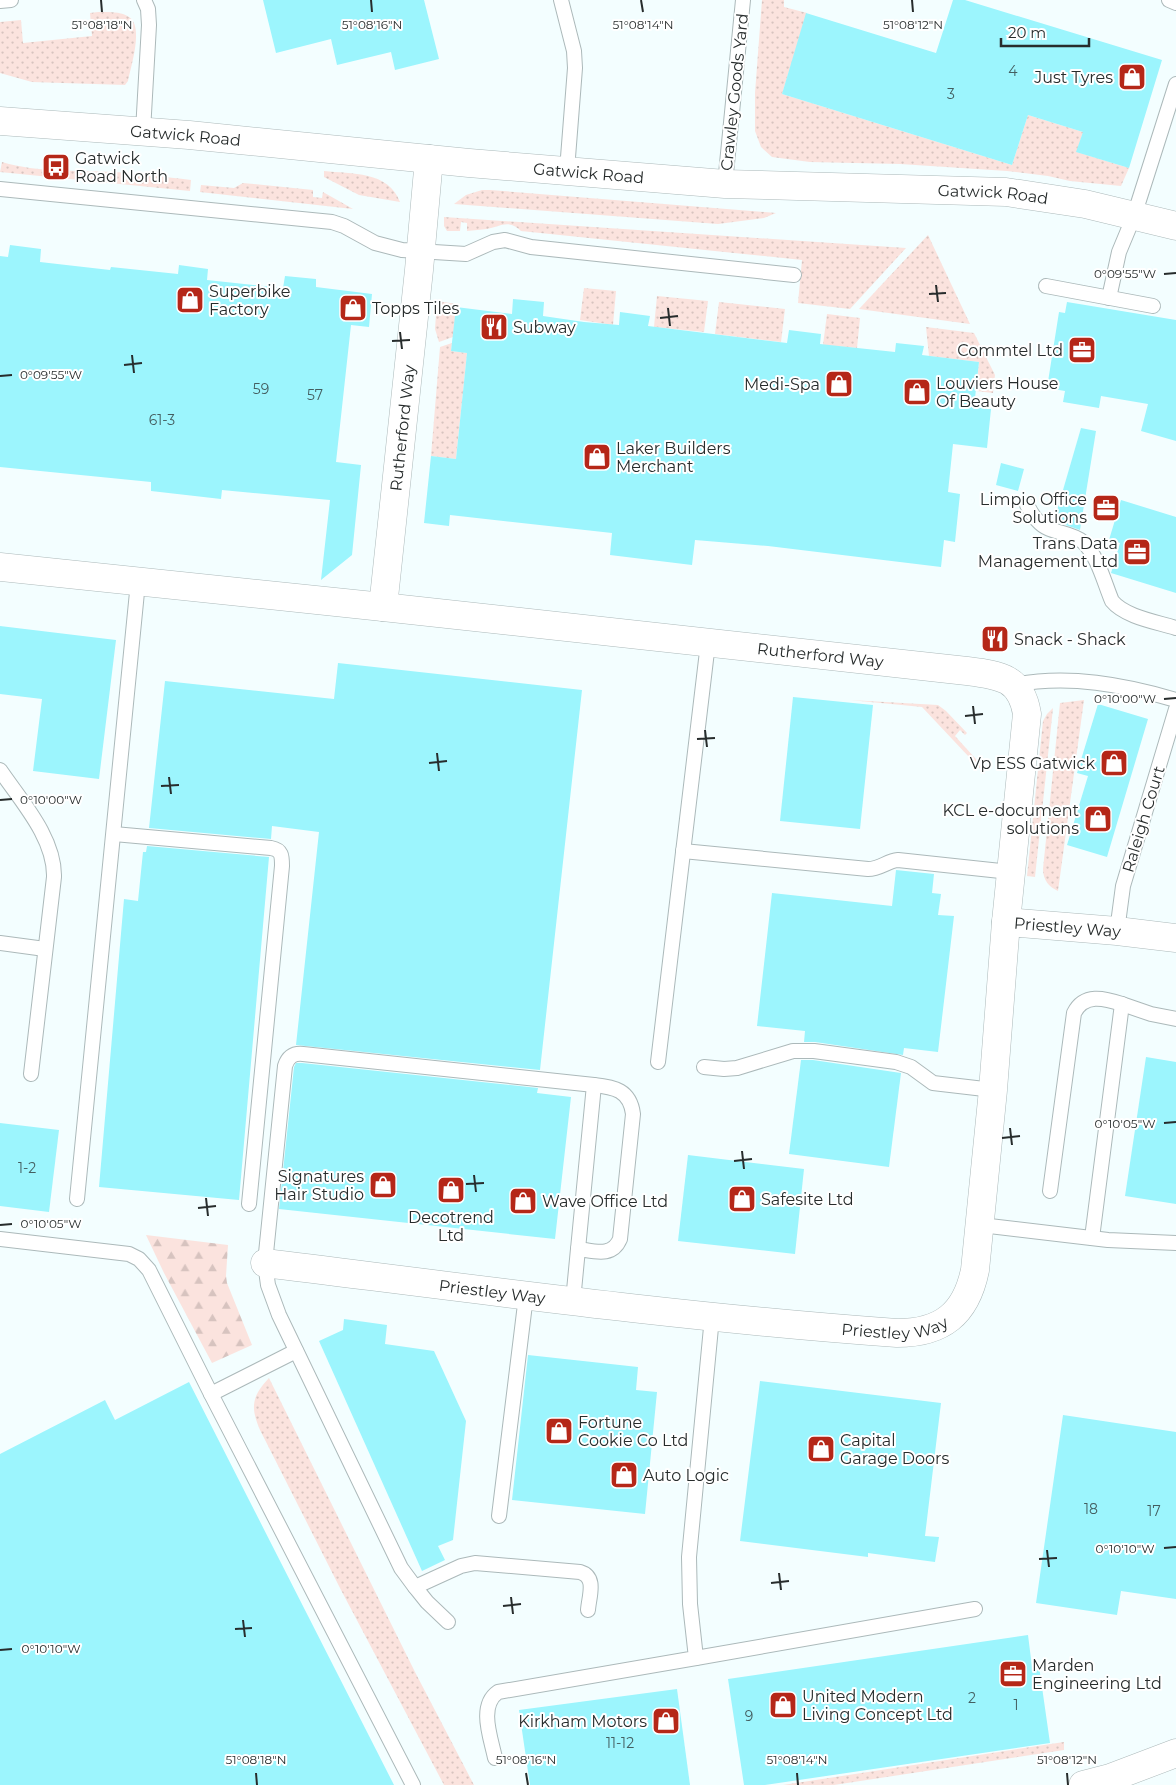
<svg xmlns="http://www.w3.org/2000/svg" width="1176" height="1785" viewBox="0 0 1176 1785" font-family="Montserrat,sans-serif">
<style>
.grass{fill:url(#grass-dots)}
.forest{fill:url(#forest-firs)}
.building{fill:#9cf5fd}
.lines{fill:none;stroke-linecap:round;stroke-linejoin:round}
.lane-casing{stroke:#acb9ba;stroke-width:16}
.street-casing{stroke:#acb9ba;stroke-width:29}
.secondary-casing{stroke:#acb9ba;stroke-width:29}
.lane{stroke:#fff;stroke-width:14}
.street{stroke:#fff;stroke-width:28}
.secondary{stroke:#fff;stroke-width:28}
.ticks{fill:none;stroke:#272c2c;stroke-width:2}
.labels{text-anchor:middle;stroke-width:4;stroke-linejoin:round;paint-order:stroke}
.number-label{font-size:14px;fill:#445e60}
.poi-label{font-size:16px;fill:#272c2c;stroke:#fff;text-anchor:start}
.street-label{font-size:16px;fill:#272c2c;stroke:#fff}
.ticks-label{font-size:12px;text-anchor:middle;fill:#272c2c;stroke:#fff;stroke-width:4;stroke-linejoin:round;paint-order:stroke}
</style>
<defs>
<pattern id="grass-dots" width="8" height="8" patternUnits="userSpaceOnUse" patternTransform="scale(1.25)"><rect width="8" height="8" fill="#fbe3de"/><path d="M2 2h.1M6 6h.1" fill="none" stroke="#d7c3bf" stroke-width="1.8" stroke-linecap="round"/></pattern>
<pattern id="forest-firs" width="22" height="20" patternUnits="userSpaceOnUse" patternTransform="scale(1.25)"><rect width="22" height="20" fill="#fbe3de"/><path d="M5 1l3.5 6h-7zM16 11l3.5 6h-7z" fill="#d7c3bf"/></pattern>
</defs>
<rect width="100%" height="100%" fill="#f3feff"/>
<g class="grass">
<polygon points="762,0 784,0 784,7 807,13 782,94 1012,165 1028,115 1083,132 1077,152 1129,168 1121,186 1070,181 1048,176 1007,171 900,164 810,162 772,157 761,147 755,131 755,93"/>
<path d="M98 12C108 12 120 11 129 17 144 26 131 66 128 81L125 85 32 82 0 73V22L21 20 23 43 92 36 90 13Z"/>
<path d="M2 162C39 173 76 170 114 172 140 173 165 177 191 180L190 191 0 172Z"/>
<path d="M324 171C351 174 389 171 400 202L359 195 324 177Z"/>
<polygon points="243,183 313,190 313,197 322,198 323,192 353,209 200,192 201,185 234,188"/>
<polygon points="482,190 490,190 776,213 764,218 718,224 454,204 466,195"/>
<path d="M444 217 906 248 850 309 798 303 802 260 521 231C508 219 502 226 487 229 481 230 474 230 467 231V223L461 222 460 231H447L444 226Z"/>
<polygon points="928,235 970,324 859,309"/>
<polygon points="584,288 616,291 613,325 580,320"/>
<polygon points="657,296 708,301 704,332 654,327"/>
<polygon points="437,301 457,304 453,337 439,342 435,329"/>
<polygon points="719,302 785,309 781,342 715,334"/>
<polygon points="827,314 860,318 857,348 823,345"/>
<polygon points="926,327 974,333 995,375 993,393 976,391 979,362 929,356"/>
<polygon points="452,343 451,351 467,353 456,459 431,456 440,347"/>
<polygon points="850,700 938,705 946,711 967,733 965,735 960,730 955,736 985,769 985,774 922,707"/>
<path d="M1084 700 1058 891C1049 887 1043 880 1043 869L1060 703Z"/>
<polygon points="1053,708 1035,877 1027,876 1043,721 1047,714"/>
<path d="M269 1378 415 1672 474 1785H444L341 1590 260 1430C250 1407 252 1396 269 1378Z"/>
<polygon points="1064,1742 1064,1750 834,1785 783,1785"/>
</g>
<polygon class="forest" points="146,1235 228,1245 226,1276 227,1283 252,1345 212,1363 164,1273"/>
<g class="building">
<polygon points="263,0 424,0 439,59 395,70 391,52 337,65 331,39 276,53"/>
<polygon points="953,0 965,0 1162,60 1129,168 1076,152 1083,132 1028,115 1012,165 782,94 806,13 936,53"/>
<polygon points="10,245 41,249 40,262 110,270 111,267 178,274 179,265 208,269 207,280 283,288 285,276 316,279 316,287 372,294 369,327 351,325 336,462 361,465 352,555 321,580 330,500 222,490 221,499 151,491 151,482 0,467 0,256 8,257"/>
<polygon points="513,299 544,302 543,316 584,322 619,325 620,312 650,316 648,326 787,343 789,330 821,334 820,344 895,352 896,343 924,346 922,355 979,362 974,407 991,409 987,448 953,444 948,492 960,494 955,542 944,540 941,567 768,546 695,540 692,565 610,555 612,533 450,515 449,526 424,523 431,456 456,459 467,353 451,351 456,307 512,314"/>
<polygon points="1067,302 1176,320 1176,441 1141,431 1148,404 1101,396 1099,408 1063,402 1065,391 1047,388 1059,312 1065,313"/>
<polygon points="1081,428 1096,431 1080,530 1054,521"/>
<polygon points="1001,463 1024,469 1018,491 996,485"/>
<polygon points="1121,500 1176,517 1176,593 1111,573 1120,543 1109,540"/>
<polygon points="0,626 116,640 99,779 33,771 42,699 0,694"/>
<polygon points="338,663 582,690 540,1070 296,1045 319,832 272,826 271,839 149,828 165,681 334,699"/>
<polygon points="793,697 873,705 860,829 780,821"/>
<polygon points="1098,704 1148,719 1107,857 1067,845 1088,776 1077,773"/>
<polygon points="147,846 269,857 239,1200 99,1187 124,899 138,901 143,852 146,852"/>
<polygon points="896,870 934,874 932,893 941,894 938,915 954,916 938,1052 904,1048 903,1055 815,1042 804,1042 805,1031 757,1026 772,893 892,906"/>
<polygon points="1146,1057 1176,1062 1176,1204 1125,1196"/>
<polygon points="801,1060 813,1060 901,1073 889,1167 789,1154"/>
<polygon points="296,1063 302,1063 538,1088 537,1093 571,1097 555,1239 279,1209 294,1067"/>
<polygon points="0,1123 59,1130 49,1212 0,1206"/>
<polygon points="688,1155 804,1169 795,1254 678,1241"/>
<polygon points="344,1319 387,1325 385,1344 434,1351 466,1421 453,1540 438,1546 445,1560 422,1571 319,1341 343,1330"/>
<polygon points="528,1355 638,1367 636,1390 657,1392 645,1514 512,1500"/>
<polygon points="760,1381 941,1403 925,1536 939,1537 935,1562 868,1553 868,1557 740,1541"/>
<polygon points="189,1382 394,1785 0,1785 0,1454 105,1400 115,1420"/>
<polygon points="1063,1415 1176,1432 1176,1599 1121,1591 1117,1615 1036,1603"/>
<polygon points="1028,1635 1032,1667 1039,1666 1050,1743 765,1785 744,1785 728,1679"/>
<polygon points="677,1689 690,1785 530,1785 519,1710"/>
</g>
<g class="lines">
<defs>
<g id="lane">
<polyline points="561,0 574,51 575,68 567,170"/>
<polyline points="1169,0 1176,3"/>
<polyline points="0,1 11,0"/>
<polyline points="143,131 149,25 148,9 144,0"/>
<polyline points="725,184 743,0"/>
<polyline points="0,189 332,222 344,226 375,243 402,250 466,254 493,242 505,240 531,247 794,275"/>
<polyline points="1046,286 1153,306"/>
<polyline points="1109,298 1119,252 1134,216 1176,84"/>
<path d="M1027 505C1030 510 1033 517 1038 521 1049 534 1070 531 1083 542 1098 556 1104 582 1112 601 1125 617 1157 622 1176 628"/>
<path d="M1014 685C1068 674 1125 685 1176 700"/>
<path d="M0 770C21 801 55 838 54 877L31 1074"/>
<path d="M114 834 271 848C282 850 282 856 282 866L249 1204"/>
<path d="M683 851 868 869C880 869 887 861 898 860L1010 872"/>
<polyline points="1117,931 1123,886 1176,709"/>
<polyline points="0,943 45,949"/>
<polyline points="1122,1004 1151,1014 1176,1019"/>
<polyline points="658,1062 708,643"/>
<polyline points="704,1067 724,1069 737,1068 793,1051 814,1051 896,1062 911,1067 933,1083 993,1090"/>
<path d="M1050 1191 1074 1013C1084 993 1104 998 1122 1004L1092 1238"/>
<polyline points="77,1199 138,582"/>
<polyline points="981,1225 1108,1240 1176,1243"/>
<polyline points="0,1239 129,1254 139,1259 149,1270 211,1394 413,1785"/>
<polyline points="578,1249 594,1085"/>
<path d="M573 1301 578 1249C594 1251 612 1258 620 1239L633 1114C630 1090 614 1087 594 1085L303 1054C293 1053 288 1057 285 1066L265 1263 268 1285 279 1315 401 1568 415 1587 461 1566 475 1563 580 1572C597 1577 589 1596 588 1610"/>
<polyline points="211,1394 296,1351"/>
<polyline points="499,1516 526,1296"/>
<polyline points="415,1587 427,1602 448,1622"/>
<polyline points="696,1658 975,1609"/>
<path d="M495 1758C491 1738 478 1706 498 1692L696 1658 690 1604 689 1557 712 1317"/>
</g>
<g id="street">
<path id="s1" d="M0 567 383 607 967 671C999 675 1021 677 1027 714L1006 922"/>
<path id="s2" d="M383 607 419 270 429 159"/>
<path id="s3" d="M265 1263C475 1289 686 1318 897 1333 942 1333 966 1314 975 1270L993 1090 1006 922 1117 931 1176 938"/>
<polyline points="1083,1785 1110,1778 1176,1753"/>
</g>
<g id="secondary">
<path id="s4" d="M0 121 189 135 469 163 725 184 1006 192 1085 204 1176 226"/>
</g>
</defs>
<use href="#lane" class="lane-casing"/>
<use href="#street" class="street-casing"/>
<use href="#secondary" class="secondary-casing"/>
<use href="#lane" class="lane"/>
<use href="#street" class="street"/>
<use href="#secondary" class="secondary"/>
</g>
<path class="ticks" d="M101 0 102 12M371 0 372 12M641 0 643 12M912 0 913 12M1164 274 1176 273M936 285 938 302M929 294 946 293M668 308 670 326M660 318 678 316M400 332 402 349M392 341 410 340M132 355 134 373M124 365 142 363M0 376 12 375M1164 699 1176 698M973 706 975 724M965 716 983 714M705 730 707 747M697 739 715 738M437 753 439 771M429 763 447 761M169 777 171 794M161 786 179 785M0 800 12 799M1164 1123 1176 1122M1010 1128 1012 1145M1002 1138 1020 1136M742 1151 744 1169M734 1161 752 1159M474 1175 476 1192M466 1184 484 1183M206 1198 208 1216M198 1208 216 1206M0 1225 12 1224M1164 1548 1176 1547M1047 1550 1049 1567M1039 1559 1057 1558M779 1573 781 1590M771 1583 789 1581M511 1597 513 1614M503 1606 521 1604M243 1620 245 1637M235 1629 252 1628M0 1650 12 1649M256 1773 257 1785M526 1773 528 1785M797 1773 798 1785M1067 1773 1068 1785"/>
<defs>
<symbol id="shop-square" viewBox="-11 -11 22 22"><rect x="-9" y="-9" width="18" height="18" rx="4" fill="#b52718" stroke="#fff"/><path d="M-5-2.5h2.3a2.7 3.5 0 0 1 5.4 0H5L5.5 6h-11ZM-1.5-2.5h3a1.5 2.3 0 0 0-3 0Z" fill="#fff"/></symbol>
<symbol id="bus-square" viewBox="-11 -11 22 22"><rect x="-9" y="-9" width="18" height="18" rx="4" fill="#b52718" stroke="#fff"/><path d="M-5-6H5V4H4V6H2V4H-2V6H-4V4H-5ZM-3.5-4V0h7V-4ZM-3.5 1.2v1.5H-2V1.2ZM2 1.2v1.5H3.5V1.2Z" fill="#fff"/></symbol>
<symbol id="restaurant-square" viewBox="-11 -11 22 22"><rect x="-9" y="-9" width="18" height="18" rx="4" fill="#b52718" stroke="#fff"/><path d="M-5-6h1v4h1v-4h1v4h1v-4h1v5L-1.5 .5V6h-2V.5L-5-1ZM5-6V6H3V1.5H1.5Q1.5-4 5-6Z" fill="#fff"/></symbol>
<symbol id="office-square" viewBox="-11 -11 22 22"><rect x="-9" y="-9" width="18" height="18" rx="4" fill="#b52718" stroke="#fff"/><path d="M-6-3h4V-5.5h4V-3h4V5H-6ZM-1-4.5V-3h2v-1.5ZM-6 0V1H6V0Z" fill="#fff"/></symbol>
</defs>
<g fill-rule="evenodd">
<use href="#shop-square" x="1116" y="61" width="32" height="32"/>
<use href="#bus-square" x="40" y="151" width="32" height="32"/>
<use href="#shop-square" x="174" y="284" width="32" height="32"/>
<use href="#shop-square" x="337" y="292" width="32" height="32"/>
<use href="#restaurant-square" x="478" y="311" width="32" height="32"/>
<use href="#office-square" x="1066" y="334" width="32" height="32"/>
<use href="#shop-square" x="823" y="368" width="32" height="32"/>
<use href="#shop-square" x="901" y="376" width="32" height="32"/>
<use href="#shop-square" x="581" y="441" width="32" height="32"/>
<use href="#office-square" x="1090" y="492" width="32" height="32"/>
<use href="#office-square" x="1121" y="536" width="32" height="32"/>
<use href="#restaurant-square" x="979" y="623" width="32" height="32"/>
<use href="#shop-square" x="1098" y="747" width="32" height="32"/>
<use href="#shop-square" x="1082" y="803" width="32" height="32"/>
<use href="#shop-square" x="367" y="1169" width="32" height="32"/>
<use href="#shop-square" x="435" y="1174" width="32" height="32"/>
<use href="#shop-square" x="726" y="1183" width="32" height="32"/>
<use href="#shop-square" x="507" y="1185" width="32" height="32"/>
<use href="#shop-square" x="543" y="1415" width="32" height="32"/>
<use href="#shop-square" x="805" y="1433" width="32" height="32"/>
<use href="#shop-square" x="608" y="1459" width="32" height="32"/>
<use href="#office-square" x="997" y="1658" width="32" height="32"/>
<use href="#shop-square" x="767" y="1689" width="32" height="32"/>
<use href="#shop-square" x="650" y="1705" width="32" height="32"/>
</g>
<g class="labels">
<g class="number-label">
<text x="1013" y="76">4</text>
<text x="951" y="99">3</text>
<text x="261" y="394">59</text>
<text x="315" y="400">57</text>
<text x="162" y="425">61-3</text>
<text x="27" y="1173">1-2</text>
<text x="1091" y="1514">18</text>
<text x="1154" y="1516">17</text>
<text x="972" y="1703">2</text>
<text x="1016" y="1710">1</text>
<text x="749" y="1721">9</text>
<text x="620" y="1748">11-12</text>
</g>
<g class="poi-label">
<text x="1113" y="83" text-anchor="end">Just Tyres</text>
<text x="75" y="164">Gatwick<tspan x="75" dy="18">Road North</tspan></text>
<text x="209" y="297">Superbike<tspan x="209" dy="18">Factory</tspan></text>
<text x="372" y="314">Topps Tiles</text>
<text x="513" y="333">Subway</text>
<text x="1063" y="356" text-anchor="end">Commtel Ltd</text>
<text x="936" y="389">Louviers House<tspan x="936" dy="18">Of Beauty</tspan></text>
<text x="820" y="390" text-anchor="end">Medi-Spa</text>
<text x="616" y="454">Laker Builders<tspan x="616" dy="18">Merchant</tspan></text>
<text x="1087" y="505" text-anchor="end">Limpio Office<tspan x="1087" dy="18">Solutions</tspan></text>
<text x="1118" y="549" text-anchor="end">Trans Data<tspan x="1118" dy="18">Management Ltd</tspan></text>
<text x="1014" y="645">Snack - Shack</text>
<text x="1095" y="769" text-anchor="end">Vp ESS Gatwick</text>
<text x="1079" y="816" text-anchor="end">KCL e-document<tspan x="1079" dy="18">solutions</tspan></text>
<text x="364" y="1182" text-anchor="end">Signatures<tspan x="364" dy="18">Hair Studio</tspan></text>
<text x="761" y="1205">Safesite Ltd</text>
<text x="542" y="1207">Wave Office Ltd</text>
<text x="451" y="1223" text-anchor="middle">Decotrend<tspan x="451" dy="18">Ltd</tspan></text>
<text x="578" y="1428">Fortune<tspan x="578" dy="18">Cookie Co Ltd</tspan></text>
<text x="840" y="1446">Capital<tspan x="840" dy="18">Garage Doors</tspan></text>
<text x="643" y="1481">Auto Logic</text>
<text x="1032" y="1671">Marden<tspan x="1032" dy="18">Engineering Ltd</tspan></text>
<text x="802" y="1702">United Modern<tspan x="802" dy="18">Living Concept Ltd</tspan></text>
<text x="647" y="1727" text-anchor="end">Kirkham Motors</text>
</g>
<g class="street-label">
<text transform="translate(734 92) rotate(-84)" y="6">Crawley Goods Yard</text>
<text dy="6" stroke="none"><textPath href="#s4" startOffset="186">Gatwick Road</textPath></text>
<text dy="6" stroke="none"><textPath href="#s4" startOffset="591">Gatwick Road</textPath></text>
<text dy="6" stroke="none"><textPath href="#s4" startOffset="996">Gatwick Road</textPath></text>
<text dy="6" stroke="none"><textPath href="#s2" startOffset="180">Rutherford Way</textPath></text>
<text dy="6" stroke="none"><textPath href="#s1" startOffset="825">Rutherford Way</textPath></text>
<text transform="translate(1143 819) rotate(-73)" y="6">Raleigh Court</text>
<text dy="6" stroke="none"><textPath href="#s3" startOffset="1158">Priestley Way</textPath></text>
<text dy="6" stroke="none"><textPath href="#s3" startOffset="229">Priestley Way</textPath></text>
<text dy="6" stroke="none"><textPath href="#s3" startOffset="634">Priestley Way</textPath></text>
</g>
</g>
<g class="ticks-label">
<text x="102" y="29">51°08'18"N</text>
<text x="372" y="29">51°08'16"N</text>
<text x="643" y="29">51°08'14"N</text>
<text x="913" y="29">51°08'12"N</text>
<text x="1125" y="278">0°09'55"W</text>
<text x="51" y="379">0°09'55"W</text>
<text x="1125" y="703">0°10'00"W</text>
<text x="51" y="804">0°10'00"W</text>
<text x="1125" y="1128">0°10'05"W</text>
<text x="51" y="1228">0°10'05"W</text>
<text x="1125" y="1553">0°10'10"W</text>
<text x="51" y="1653">0°10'10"W</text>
<text x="256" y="1764">51°08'18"N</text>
<text x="526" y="1764">51°08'16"N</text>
<text x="797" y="1764">51°08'14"N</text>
<text x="1067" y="1764">51°08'12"N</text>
</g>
<path d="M1001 38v8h88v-8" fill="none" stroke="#272c2c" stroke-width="2.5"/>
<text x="1008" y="38" font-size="15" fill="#272c2c" stroke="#ffffff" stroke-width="4" paint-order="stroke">20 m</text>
</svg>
